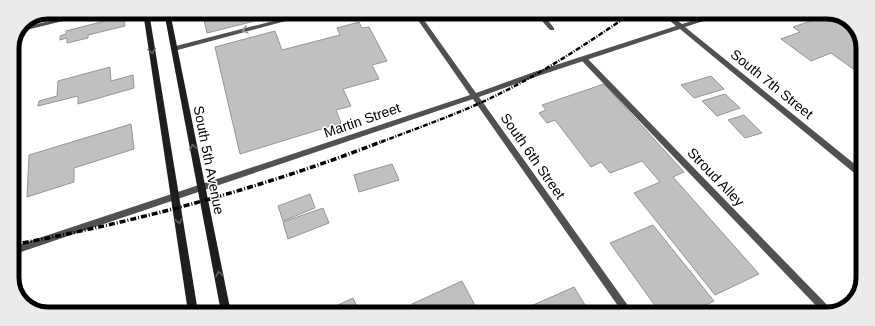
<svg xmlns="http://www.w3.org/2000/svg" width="875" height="326" viewBox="0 0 875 326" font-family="Arial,sans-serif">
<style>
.building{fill:#c0c0c0;stroke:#959595}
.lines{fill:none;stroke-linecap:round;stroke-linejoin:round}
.lane{fill:#515151;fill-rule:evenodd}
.street{fill:#515151;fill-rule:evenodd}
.secondary{fill:#1e1e1e;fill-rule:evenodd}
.rail-far1{stroke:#000;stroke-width:2.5;stroke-dasharray:5 1.5 1 1.5;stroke-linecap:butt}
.rail{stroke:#000;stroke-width:3.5;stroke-dasharray:6 2 1 2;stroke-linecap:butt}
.oneway{stroke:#979797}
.oneway2{stroke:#626262}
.labels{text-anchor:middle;stroke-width:3;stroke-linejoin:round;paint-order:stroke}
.street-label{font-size:14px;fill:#000;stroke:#fff}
.rim{fill:none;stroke:#000;stroke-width:5}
</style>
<rect width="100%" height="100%" fill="#fff"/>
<g class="building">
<polygon points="202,12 283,13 283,14 207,33"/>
<polygon points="831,14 839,14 855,26 863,45 863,76 831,53 811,61 781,39 800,32 793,27"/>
<polygon points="124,16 125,26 88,35 88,38 67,43 67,38 60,40 60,36 66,34 66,31"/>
<polygon points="359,22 362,28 369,27 387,61 372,65 379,79 343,89 351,106 336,110 341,123 240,154 215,47 275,31 282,50 340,35 337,28"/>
<polygon points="110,67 111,81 133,75 134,88 78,104 78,96 38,106 39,101 57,96 58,81"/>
<polygon points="711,76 724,89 694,98 681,85"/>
<polygon points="604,84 684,172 673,177 759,274 715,295 634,193 660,182 642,161 610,173 601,162 591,167 555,120 547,123 539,113 546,110 542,105"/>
<polygon points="725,94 740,108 717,116 702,101"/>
<polygon points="744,115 762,133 745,138 728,120"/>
<polygon points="131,124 134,149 74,168 74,182 27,197 29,155"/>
<polygon points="392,164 399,180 359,192 354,175"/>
<polygon points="310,194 315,208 283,221 278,206"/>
<polygon points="323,208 329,223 288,239 283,222"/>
<polygon points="653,225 714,301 688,314 661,314 610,243"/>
<polygon points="462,281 479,313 416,313 412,304"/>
<polygon points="574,287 590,313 515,313"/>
<polygon points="353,298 360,313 321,313"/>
</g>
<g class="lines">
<g class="lane">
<polygon points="304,13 313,13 312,14 174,51 171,49 172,47"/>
<polygon points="535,13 542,13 554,28 554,30 550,30"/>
<polygon points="582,57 586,57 834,312 824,314 582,61"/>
</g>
<g class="street">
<path d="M88 12H100L22 31 16 92 12 94C12 71 10 50 20 28Z"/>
<polygon points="413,13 419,13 476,93 534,72 676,26 662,14 668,14 682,24 715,14 723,14 722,15 685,27 862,170 862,178 859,177 680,29 538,76 479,97 634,314 623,313 473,99 12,255 12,247 470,95"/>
</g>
<g class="secondary">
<polygon points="143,12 149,12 198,312 188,312"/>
<polygon points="164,12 170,12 231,313 221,312"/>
</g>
<path class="rail-far1" d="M381 142C420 127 461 113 499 94 546 71 589 42 632 13"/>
<path class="rail" d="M12 245C139 221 263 188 383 141"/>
</g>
<defs><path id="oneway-chevron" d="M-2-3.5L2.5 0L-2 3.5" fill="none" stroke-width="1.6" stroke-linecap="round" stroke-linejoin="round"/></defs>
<use class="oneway" href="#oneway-chevron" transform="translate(245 30) rotate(165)"/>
<g class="oneway2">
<use href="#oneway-chevron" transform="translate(152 51) rotate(81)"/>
<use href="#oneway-chevron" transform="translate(193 147) rotate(-101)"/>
<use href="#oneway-chevron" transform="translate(179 221) rotate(81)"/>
<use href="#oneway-chevron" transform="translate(219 274) rotate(-101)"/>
</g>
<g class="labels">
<g class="street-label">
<text transform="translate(772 84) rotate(39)" y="5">South 7th Street</text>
<text transform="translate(362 120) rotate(-19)" y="5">Martin Street</text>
<text transform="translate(533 156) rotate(55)" y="5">South 6th Street</text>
<text transform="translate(209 160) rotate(79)" y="5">South 5th Avenue</text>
<text transform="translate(716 177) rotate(46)" y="5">Stroud Alley</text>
</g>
</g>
<path d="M0 0H875V326H0ZM48 19H827A29 29 0 0 1 856 48V278A29 29 0 0 1 827 307H48A29 29 0 0 1 19 278V48A29 29 0 0 1 48 19Z" fill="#ebebeb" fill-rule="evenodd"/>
<path class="rim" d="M48 19H827A29 29 0 0 1 856 48V278A29 29 0 0 1 827 307H48A29 29 0 0 1 19 278V48A29 29 0 0 1 48 19Z"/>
</svg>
